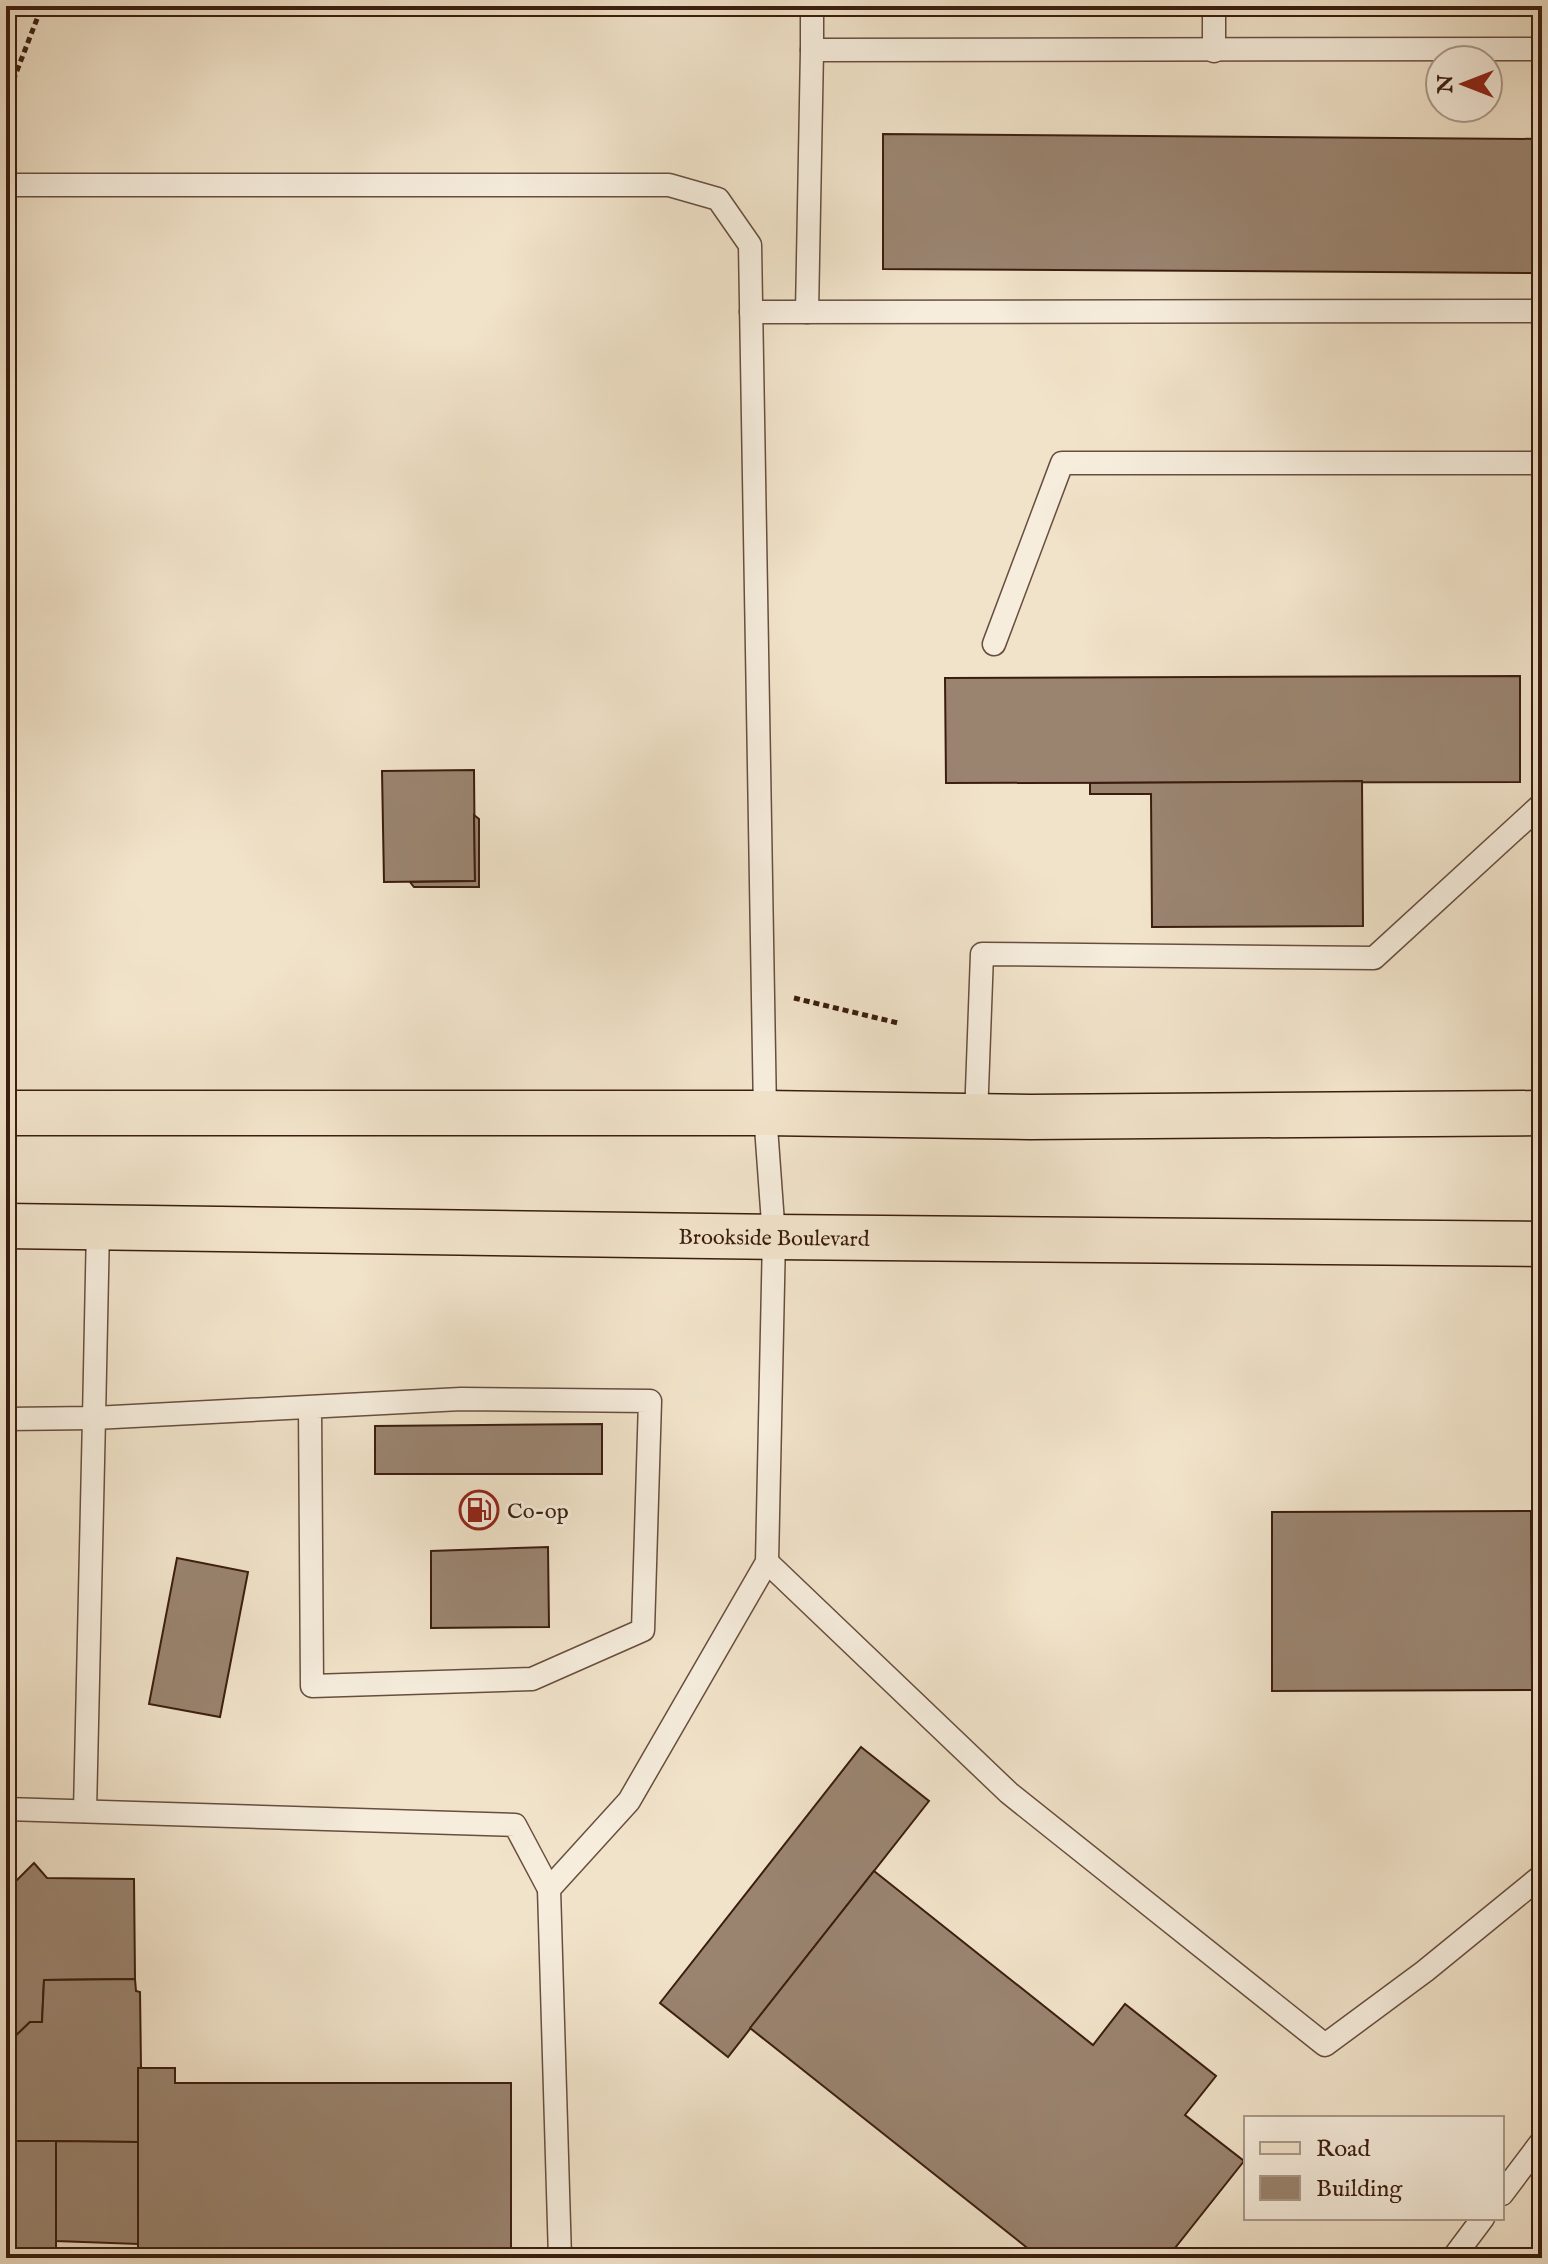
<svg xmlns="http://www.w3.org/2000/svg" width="1548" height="2264" viewBox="0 0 1548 2264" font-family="'IM FELL English',serif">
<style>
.building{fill:#9a8470;stroke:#3b1d0f;stroke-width:2}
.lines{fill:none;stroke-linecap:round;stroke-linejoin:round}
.service-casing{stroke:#684e3e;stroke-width:25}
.primary-casing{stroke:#3b1d0f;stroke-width:47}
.path{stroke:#3b1d0f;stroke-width:5;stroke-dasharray:6 4;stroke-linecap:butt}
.service{stroke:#f6eddd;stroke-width:22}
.primary{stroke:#f1e3ca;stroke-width:44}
.labels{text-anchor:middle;stroke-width:6;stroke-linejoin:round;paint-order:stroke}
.street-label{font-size:22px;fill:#3b1d0f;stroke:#f6eddd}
.poi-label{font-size:22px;fill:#3b1d0f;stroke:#f6eddd;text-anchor:start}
</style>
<rect width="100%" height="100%" fill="#f1e3ca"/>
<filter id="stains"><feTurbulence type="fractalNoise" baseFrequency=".0025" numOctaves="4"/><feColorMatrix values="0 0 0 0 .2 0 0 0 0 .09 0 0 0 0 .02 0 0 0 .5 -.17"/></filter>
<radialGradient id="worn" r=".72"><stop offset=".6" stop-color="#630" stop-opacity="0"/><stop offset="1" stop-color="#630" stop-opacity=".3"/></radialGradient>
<g class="building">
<polygon points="883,134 1542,139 1542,273 883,269"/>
<polygon points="1520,676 1520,782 946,783 945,678"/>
<polygon points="474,770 475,881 384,882 382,771"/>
<polygon points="1362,781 1363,926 1152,927 1151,794 1090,794 1090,783"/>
<polygon points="474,815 479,819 479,887 414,887 410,882 475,881"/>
<polygon points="602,1424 602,1474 375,1474 375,1426"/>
<polygon points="1531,1511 1532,1690 1272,1691 1272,1512"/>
<polygon points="548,1547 549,1627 431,1628 431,1551"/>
<polygon points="177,1558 248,1572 220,1717 149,1704"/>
<polygon points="861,1747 929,1801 728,2057 660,2003"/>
<polygon points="34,1863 47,1878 134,1879 135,1979 44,1980 42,2022 30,2022 6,2045 6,1891"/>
<polygon points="874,1871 1093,2045 1125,2004 1216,2076 1185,2115 1244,2161 1167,2258 1040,2258 750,2028"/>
<polygon points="135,1979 136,1991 140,1992 141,2068 138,2068 138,2142 6,2141 6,2045 30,2022 42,2022 44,1980"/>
<polygon points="138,2068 175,2068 175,2083 511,2083 511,2258 138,2258"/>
<rect x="6" y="2141" width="50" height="117"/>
<polygon points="56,2141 138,2142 138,2244 56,2241"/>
</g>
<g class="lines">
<defs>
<g id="service">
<polyline points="812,6 812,50 1542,49"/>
<polyline points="1214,51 1214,6"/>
<polyline points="6,185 669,185 718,199 750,245 765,1113 774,1237 767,1562 629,1801 549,1889 560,2258"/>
<polyline points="751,312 1542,311"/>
<polyline points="807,312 812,50"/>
<polyline points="994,644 1062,463 1537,463 1542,460"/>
<polyline points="976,1117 982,954 1374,958 1542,804"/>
<polyline points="6,1419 94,1418 98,1227"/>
<polyline points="767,1562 1009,1793 1325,2045 1425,1971 1539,1878 1542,1878"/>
<polyline points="6,1809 515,1825 549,1889"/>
<polyline points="85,1811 94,1418 461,1399 650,1401 643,1630 532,1679 312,1686 310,1407"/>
<polyline points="1502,2194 1542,2141"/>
<polyline points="1453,2258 1483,2218"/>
</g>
<g id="primary">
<polyline points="6,1113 765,1113 1030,1117 1542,1113"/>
<path id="s1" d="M6 1226 774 1237 1542 1244"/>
</g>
</defs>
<use href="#service" class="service-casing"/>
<use href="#primary" class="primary-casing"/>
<g class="path">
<polyline points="6,99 42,6"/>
<polyline points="794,998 898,1023"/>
</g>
<use href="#service" class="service"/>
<use href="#primary" class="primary"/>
</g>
<defs>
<symbol id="fuel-ring" viewBox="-11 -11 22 22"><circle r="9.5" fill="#f6eddd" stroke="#8f2418" stroke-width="1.5"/><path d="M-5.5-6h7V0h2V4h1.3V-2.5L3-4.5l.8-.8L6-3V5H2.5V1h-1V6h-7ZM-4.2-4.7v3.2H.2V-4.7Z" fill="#8f2418"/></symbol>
</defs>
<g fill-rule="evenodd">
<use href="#fuel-ring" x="457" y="1488" width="44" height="44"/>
</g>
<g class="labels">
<g class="street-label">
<text dy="8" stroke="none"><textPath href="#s1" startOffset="768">Brookside Boulevard</textPath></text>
</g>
<g class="poi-label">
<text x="507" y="1518">Co-op</text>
</g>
</g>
<rect width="1548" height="2264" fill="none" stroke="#f1e3ca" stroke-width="32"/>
<rect x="8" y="8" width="1532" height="2248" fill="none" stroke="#3b1d0f" stroke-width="4"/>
<rect x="16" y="16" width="1516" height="2232" fill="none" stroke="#3b1d0f" stroke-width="2"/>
<rect x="1244" y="2116" width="260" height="104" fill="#f6eddd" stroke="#ab9a8b" stroke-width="2"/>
<rect x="1260" y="2142" width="40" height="12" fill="#f1e3ca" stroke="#ab9a8b" stroke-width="2"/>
<text x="1316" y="2156" font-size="24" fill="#3b1d0f">Road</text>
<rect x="1260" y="2176" width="40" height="24" fill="#9a8470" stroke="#ab9a8b" stroke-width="2"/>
<text x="1316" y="2196" font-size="24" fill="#3b1d0f">Building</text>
<g transform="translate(1464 84) rotate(270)"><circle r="38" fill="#f6eddd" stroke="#ab9a8b" stroke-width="2"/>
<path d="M0-6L14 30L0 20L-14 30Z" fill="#8f2418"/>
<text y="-12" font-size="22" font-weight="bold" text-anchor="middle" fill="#3b1d0f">N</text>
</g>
<rect width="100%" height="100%" filter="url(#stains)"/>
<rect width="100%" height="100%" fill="url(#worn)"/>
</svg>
